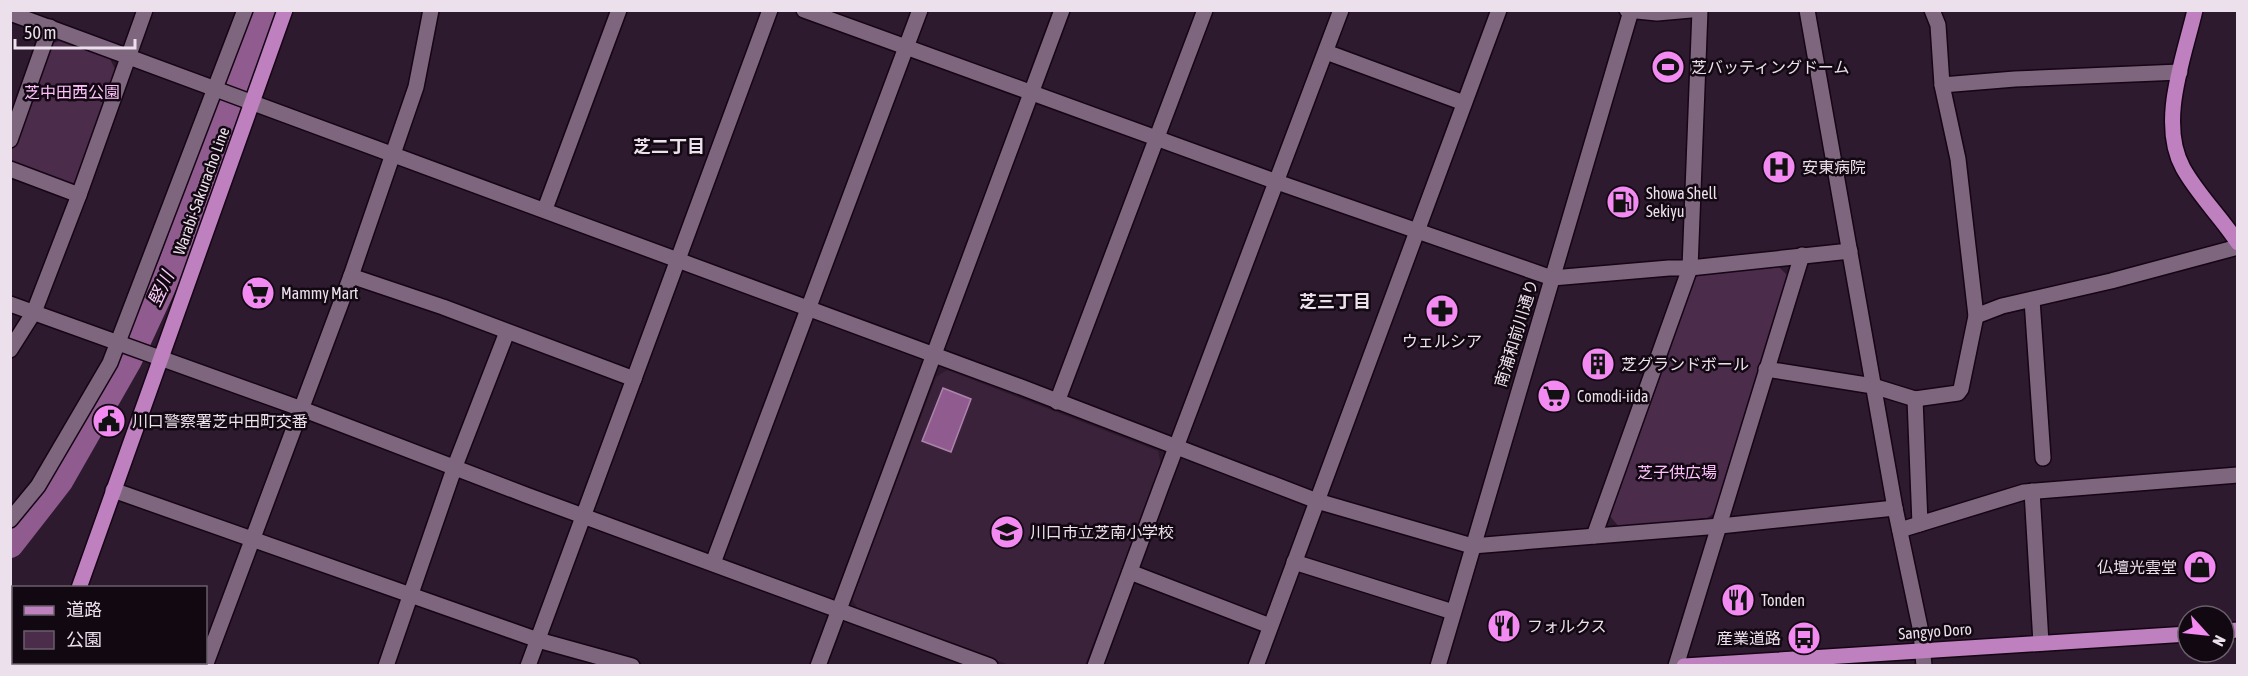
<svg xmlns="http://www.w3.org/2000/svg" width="2248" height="676" viewBox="0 0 2248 676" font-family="'Asap Condensed','Noto Sans JP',sans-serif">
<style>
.built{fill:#3b223b}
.green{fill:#4b2c4b}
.water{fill:#905c8f;stroke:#ac84ab;stroke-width:1.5}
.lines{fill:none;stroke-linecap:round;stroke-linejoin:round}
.river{stroke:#905c8f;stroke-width:28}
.minor-casing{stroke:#150515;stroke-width:18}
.major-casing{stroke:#150515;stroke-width:18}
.minor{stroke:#7e677e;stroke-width:15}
.major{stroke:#be80be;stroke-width:15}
.labels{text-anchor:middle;stroke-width:5;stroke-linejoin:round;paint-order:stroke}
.poi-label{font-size:16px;fill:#ede0ed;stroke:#110811;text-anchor:start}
.park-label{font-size:16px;fill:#fec1fc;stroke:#110811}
.street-label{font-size:16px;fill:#ede0ed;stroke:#110811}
.neighbourhood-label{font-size:18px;font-weight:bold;fill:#ede0ed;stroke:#110811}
.water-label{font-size:18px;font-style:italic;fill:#faccf8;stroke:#110811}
</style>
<rect width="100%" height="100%" fill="#2e1a2e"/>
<polygon class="built" points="947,370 1158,451 1161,465 1085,665 1009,665 858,609 852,599 936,377"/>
<g class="green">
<polygon points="59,41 110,59 117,73 75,182 69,185 12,163 10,155 51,44"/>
<polygon points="1778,266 1789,277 1716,512 1707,518 1619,527 1609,515 1693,280 1702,272"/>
</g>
<polygon class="water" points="943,388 971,399 951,452 922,441"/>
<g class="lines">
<polyline class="river" points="10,544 59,481 128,360 172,265 264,10"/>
<defs>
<g id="minor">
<polyline points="804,10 1277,182 1552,278 1669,268 1690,268 1850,251"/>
<polyline points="1627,10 1657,13 1691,10"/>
<polyline points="1807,10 1895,508 1921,632 1924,666"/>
<polyline points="10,13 1021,387 1317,501 1472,546 1720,526 1895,508"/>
<polyline points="1326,52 1464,103"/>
<polyline points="1942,85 2015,79 2180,72"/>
<polyline points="10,140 50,27"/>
<polyline points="10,169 79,195"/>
<polyline points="545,209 619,10"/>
<polyline points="351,276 443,307 634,379"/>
<polyline points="2032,300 2043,458"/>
<polyline points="10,304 302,409 526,495 990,666"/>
<polyline points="1976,316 2002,306 2111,281 2238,247"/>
<polyline points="10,350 34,312 79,195 145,10"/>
<polyline points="1766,369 1873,386 1915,399 1958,393 1961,389 1976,316 1958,159 1942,85 1938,25 1932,10"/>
<polyline points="1915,399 1920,524"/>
<polyline points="1057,402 1205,10"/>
<polyline points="113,490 538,640 632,666"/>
<polyline points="2032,491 2041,643"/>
<polyline points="10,520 38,486 110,363 245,10"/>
<polyline points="1900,530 2024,492 2238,475"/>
<polyline points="1594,536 1690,268 1700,10"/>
<polyline points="1294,562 1453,612"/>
<polyline points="713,563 920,10"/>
<polyline points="1130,572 1270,626"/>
<polyline points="10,607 14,608"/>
<polyline points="173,662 181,666"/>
<polyline points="205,666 351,276 416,87 431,10"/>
<polyline points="386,666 455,466 507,332"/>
<polyline points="528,666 770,10"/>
<polyline points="818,666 1062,10"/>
<polyline points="1095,666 1161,487 1341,10"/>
<polyline points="1256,666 1499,10"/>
<polyline points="1438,666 1631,11"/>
<polyline points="1676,666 1802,255"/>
</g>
<g id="major">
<path d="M2195 10C2184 58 2158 122 2183 168 2198 195 2221 217 2238 243"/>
<polyline points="79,588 285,10"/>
<polyline points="2224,631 2238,630"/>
<polyline points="51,666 52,662"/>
<polyline points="1684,666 2188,634"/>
</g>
</defs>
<use href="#minor" class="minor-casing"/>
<use href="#major" class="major-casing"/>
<use href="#minor" class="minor"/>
<use href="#major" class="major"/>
</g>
<defs>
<symbol id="stadium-disc" viewBox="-11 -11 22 22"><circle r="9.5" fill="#f28af2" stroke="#110811"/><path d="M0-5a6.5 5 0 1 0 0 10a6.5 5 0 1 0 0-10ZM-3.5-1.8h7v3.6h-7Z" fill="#111"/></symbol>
<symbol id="hospital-disc" viewBox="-11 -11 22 22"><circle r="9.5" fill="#f28af2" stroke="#110811"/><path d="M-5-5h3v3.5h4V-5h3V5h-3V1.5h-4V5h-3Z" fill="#111"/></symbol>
<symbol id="fuel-disc" viewBox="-11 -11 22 22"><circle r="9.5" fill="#f28af2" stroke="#110811"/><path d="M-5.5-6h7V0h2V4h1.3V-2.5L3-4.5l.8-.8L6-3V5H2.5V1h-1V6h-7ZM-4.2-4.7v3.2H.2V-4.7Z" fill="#111"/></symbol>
<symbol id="supermarket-disc" viewBox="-11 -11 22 22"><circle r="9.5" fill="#f28af2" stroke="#110811"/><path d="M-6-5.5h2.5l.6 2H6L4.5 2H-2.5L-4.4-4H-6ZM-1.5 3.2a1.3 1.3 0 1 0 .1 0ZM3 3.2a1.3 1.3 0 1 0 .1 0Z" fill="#111"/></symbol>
<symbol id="pharmacy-disc" viewBox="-11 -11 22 22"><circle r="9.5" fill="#f28af2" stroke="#110811"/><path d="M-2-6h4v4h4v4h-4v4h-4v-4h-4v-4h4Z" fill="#111"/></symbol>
<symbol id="building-disc" viewBox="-11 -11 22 22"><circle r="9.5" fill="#f28af2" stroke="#110811"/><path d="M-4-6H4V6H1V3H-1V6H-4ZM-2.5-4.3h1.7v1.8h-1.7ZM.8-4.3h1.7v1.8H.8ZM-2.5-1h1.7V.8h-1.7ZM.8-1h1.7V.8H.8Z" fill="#111"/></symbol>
<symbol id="civic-disc" viewBox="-11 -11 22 22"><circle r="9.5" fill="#f28af2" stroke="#110811"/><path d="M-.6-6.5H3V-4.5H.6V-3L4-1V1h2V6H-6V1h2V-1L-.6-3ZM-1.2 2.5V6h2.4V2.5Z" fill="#111"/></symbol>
<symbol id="school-disc" viewBox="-11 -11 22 22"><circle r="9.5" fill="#f28af2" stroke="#110811"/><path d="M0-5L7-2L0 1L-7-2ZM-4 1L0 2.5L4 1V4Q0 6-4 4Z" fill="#111"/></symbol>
<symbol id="shop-disc" viewBox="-11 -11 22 22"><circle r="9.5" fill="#f28af2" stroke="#110811"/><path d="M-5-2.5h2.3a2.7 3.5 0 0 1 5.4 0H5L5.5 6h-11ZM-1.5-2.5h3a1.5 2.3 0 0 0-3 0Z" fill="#111"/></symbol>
<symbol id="restaurant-disc" viewBox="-11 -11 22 22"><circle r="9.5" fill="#f28af2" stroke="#110811"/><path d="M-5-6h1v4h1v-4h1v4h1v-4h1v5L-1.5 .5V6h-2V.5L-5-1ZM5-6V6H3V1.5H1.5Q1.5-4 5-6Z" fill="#111"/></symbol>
<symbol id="bus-disc" viewBox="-11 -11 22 22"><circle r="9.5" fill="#f28af2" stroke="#110811"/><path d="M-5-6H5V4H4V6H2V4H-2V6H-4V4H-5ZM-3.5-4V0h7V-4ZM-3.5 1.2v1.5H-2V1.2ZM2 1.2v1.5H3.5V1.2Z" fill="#111"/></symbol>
</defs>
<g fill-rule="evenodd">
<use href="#stadium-disc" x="1649" y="48" width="38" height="38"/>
<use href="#hospital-disc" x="1760" y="148" width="38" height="38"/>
<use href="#fuel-disc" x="1604" y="183" width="38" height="38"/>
<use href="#supermarket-disc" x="239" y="274" width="38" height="38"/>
<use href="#pharmacy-disc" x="1423" y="292" width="38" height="38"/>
<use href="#building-disc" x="1579" y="345" width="38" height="38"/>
<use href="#supermarket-disc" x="1535" y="377" width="38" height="38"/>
<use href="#civic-disc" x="90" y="402" width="38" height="38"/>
<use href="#school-disc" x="988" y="513" width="38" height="38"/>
<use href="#shop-disc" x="2181" y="548" width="38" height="38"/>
<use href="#restaurant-disc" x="1719" y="581" width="38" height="38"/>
<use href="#restaurant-disc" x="1485" y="607" width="38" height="38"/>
<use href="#bus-disc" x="1785" y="619" width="38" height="38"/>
</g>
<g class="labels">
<g class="poi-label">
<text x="1691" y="73">芝バッティングドーム</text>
<text x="1802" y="173">安東病院</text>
<text x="1646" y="199">Showa Shell<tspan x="1646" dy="18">Sekiyu</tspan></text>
<text x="281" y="299">Mammy Mart</text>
<text x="1442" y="347" text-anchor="middle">ウェルシア</text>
<text x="1621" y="370">芝グランドボール</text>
<text x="1577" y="402">Comodi-iida</text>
<text x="132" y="427">川口警察署芝中田町交番</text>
<text x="1030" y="538">川口市立芝南小学校</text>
<text x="2177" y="573" text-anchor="end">仏壇光雲堂</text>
<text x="1761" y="606">Tonden</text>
<text x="1527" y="632">フォルクス</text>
<text x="1781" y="644" text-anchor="end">産業道路</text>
</g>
<g class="park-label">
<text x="72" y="98">芝中田西公園</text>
<text x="1677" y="478">芝子供広場</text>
</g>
<g class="street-label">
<text transform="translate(201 191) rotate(-70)" y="6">Warabi-Sakuracho Line</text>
<text transform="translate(1516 333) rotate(-73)" y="6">南浦和前川通り</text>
<text transform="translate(1935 631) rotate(-4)" y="6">Sangyo Doro</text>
</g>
<g class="neighbourhood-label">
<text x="669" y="153">芝二丁目</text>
<text x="1335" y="308">芝三丁目</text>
</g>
<g class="water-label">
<text transform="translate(161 289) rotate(-65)" y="6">竪川</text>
</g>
</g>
<rect width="2248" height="676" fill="none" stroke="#ede0ed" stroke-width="24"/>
<rect x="12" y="586" width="195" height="78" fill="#110811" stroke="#695e69" stroke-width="1.5"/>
<rect x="24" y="606" width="30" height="9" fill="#be80be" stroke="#695e69" stroke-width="1.5"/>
<text x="66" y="616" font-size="18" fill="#ede0ed">道路</text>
<rect x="24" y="631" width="30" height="18" fill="#4b2c4b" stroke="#695e69" stroke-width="1.5"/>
<text x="66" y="646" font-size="18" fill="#ede0ed">公園</text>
<g transform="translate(2206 634) rotate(117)"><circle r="28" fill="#110811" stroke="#695e69" stroke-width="1.5"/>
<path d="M0-4.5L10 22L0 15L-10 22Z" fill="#f28af2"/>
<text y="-9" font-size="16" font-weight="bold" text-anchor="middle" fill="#ede0ed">N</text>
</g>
<path d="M15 39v9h120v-9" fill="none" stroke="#ede0ed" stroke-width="3"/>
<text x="24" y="39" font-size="18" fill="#ede0ed" stroke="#110811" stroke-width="4.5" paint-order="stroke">50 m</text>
</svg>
